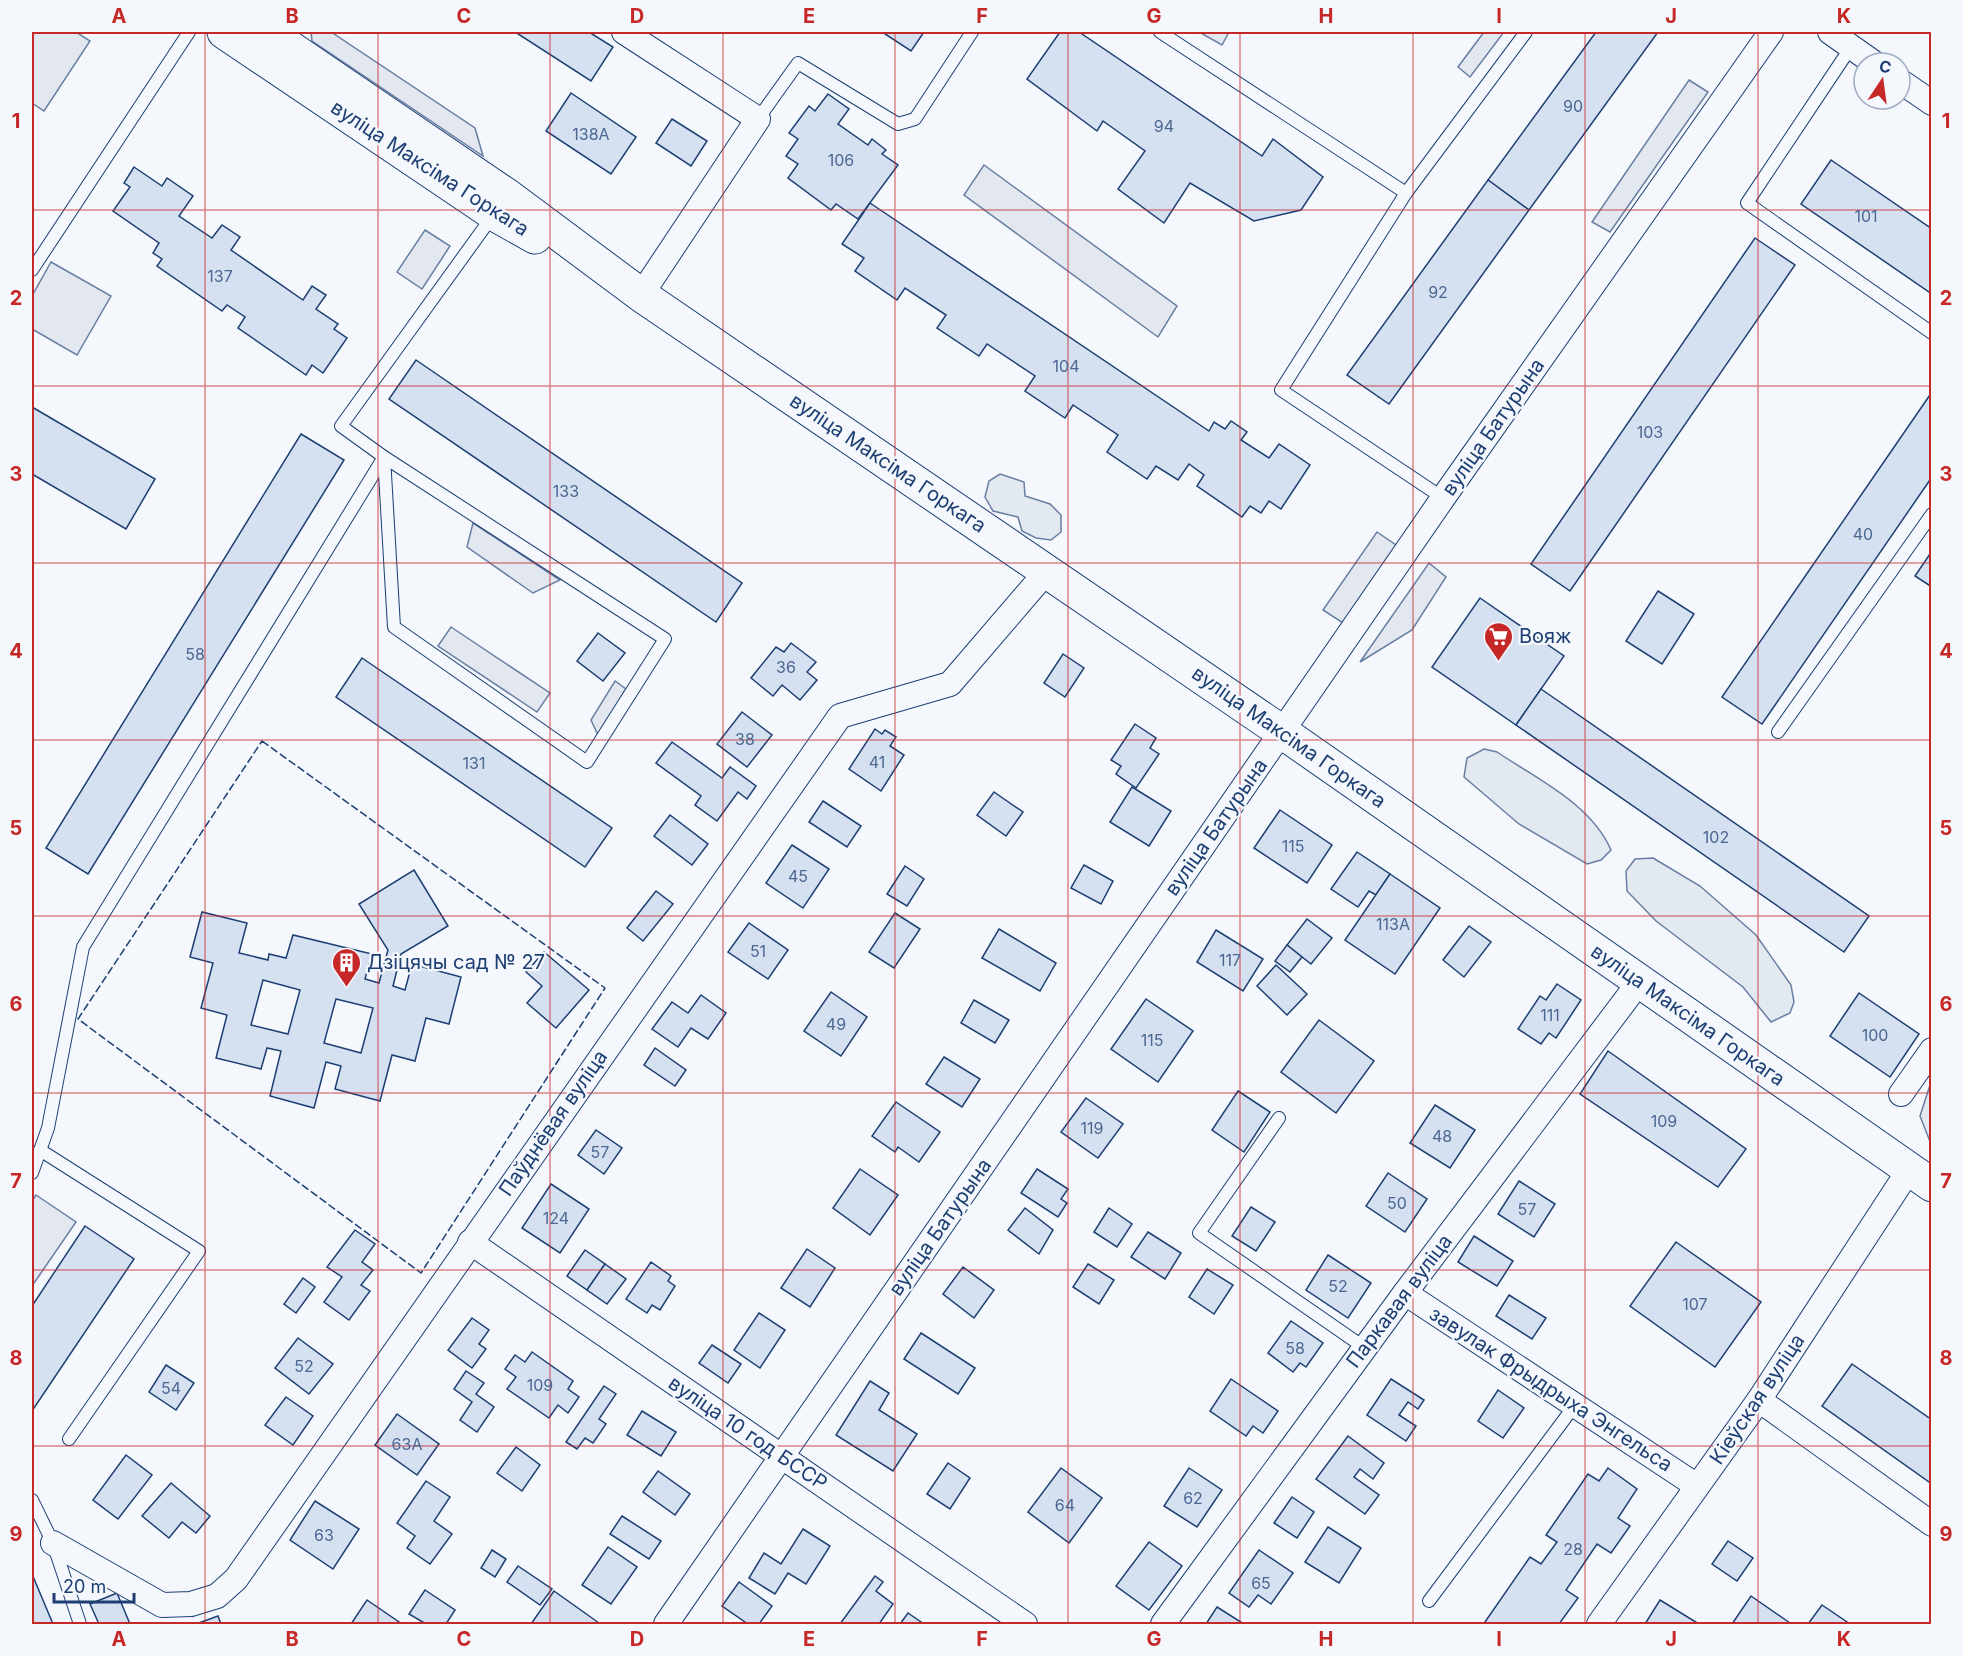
<svg xmlns="http://www.w3.org/2000/svg" width="1963" height="1656" viewBox="0 0 1963 1656" font-family="Inter,sans-serif">
<style>
.green{fill:#e3e9f0;stroke:#687fa3;stroke-width:1.5}
.parking{fill:#e3e8f0;stroke:#687fa3;stroke-width:1.5}
.building{fill:#d5e0f0;stroke:#1d3f73;stroke-width:1.5;fill-rule:evenodd}
.lines{fill:none;stroke-linecap:round;stroke-linejoin:round}
.lane-casing{stroke:#1d3f73;stroke-width:14}
.street-casing{stroke:#1d3f73;stroke-width:26}
.secondary-casing{stroke:#1d3f73;stroke-width:35}
.lane{stroke:#f4f7fb;stroke-width:12}
.street{stroke:#f4f7fb;stroke-width:24}
.secondary{stroke:#f4f7fb;stroke-width:33}
.fence{stroke:#1d3f73;stroke-width:1.5;stroke-dasharray:8 3;stroke-linecap:butt}
.grid{fill:none;stroke:#c62828;stroke-width:1.5;stroke-opacity:0.55}
.labels{text-anchor:middle;stroke-width:4.5;stroke-linejoin:round;paint-order:stroke}
.number-label{font-size:16px;fill:#4b6792}
.street-label{font-size:20px;fill:#1d3f73;stroke:#f4f7fb}
.poi-label{font-size:20px;fill:#1d3f73;stroke:#f4f7fb;text-anchor:start}
.neatline{fill:none;stroke:#c62828;stroke-width:2}
.grid-label{font-size:20px;text-anchor:middle;font-weight:bold;fill:#c62828}
</style>
<rect width="100%" height="100%" fill="#f4f7fb"/>
<g class="green">
<polygon points="1000,474 1024,482 1025,496 1050,504 1061,515 1061,532 1051,540 1036,538 1022,531 1018,517 993,511 985,497 989,481"/>
<path d="M1484 749 1497 752C1537 779 1591 804 1611 850L1601 860 1587 864 1519 824 1464 777 1467 758Z"/>
<polygon points="1653,858 1700,886 1756,935 1791,985 1794,1002 1790,1013 1771,1022 1743,987 1656,921 1627,891 1626,871 1635,859"/>
<polygon points="1931,1082 1932,1144 1931,1144 1920,1116"/>
</g>
<g class="parking">
<polygon points="32,32 76,32 90,41 44,111 32,103"/>
<polygon points="311,32 331,32 475,128 483,156 312,41"/>
<polygon points="1199,32 1229,32 1222,45"/>
<polygon points="1484,32 1504,32 1470,77 1458,67"/>
<polygon points="1689,80 1708,92 1610,232 1592,222"/>
<polygon points="984,165 1177,306 1158,337 964,195"/>
<polygon points="425,230 450,246 422,289 397,272"/>
<polygon points="51,262 111,296 77,355 32,329 32,296"/>
<polygon points="473,523 560,580 533,593 467,547"/>
<polygon points="1377,532 1396,545 1343,623 1323,610"/>
<polygon points="1429,563 1446,577 1412,630 1360,662"/>
<polygon points="451,627 550,693 537,712 438,646"/>
<polygon points="615,681 626,689 598,735 591,720"/>
<polygon points="36,1195 76,1222 32,1286 32,1201"/>
</g>
<g class="building">
<polygon points="515,32 589,32 613,47 591,81"/>
<polygon points="882,32 924,32 911,51"/>
<polygon points="1060,32 1079,32 1262,156 1273,139 1323,177 1301,210 1254,221 1190,183 1164,223 1118,189 1145,151 1103,121 1097,131 1027,79"/>
<polygon points="1596,32 1658,32 1529,210 1488,180"/>
<polygon points="571,93 636,137 611,174 546,131"/>
<polygon points="828,94 849,109 838,124 868,145 872,139 886,150 882,154 898,165 858,219 836,204 831,210 788,178 798,164 786,156 798,139 789,133 809,106 815,111"/>
<polygon points="672,119 707,141 691,166 656,143"/>
<polygon points="1831,160 1932,229 1932,294 1801,204"/>
<polygon points="134,167 162,186 167,178 193,196 179,216 212,238 222,225 240,237 231,250 303,300 312,286 326,295 316,309 338,324 334,329 347,338 323,373 312,365 306,375 238,328 245,317 227,305 222,311 157,266 162,259 153,253 159,243 113,211 130,187 124,183"/>
<polygon points="1488,180 1529,210 1389,404 1347,375"/>
<polygon points="870,203 1209,431 1214,422 1225,429 1231,421 1247,432 1241,440 1269,458 1279,444 1310,465 1281,509 1269,501 1261,513 1250,506 1242,517 1197,486 1204,475 1189,464 1178,480 1156,466 1147,479 1107,452 1118,435 1073,405 1065,418 1025,391 1035,376 987,344 979,356 937,328 946,315 905,288 897,300 855,271 864,258 842,244"/>
<polygon points="1755,238 1795,265 1570,591 1531,564"/>
<polygon points="416,360 742,583 716,622 389,399"/>
<polygon points="1932,392 1932,477 1762,724 1722,697"/>
<polygon points="32,407 155,479 126,529 32,474"/>
<polygon points="301,434 344,460 88,874 46,848"/>
<polygon points="1932,551 1932,587 1915,576"/>
<polygon points="1658,591 1694,614 1662,664 1626,641"/>
<polygon points="1480,598 1564,656 1516,725 1432,667"/>
<polygon points="598,633 625,653 603,681 577,661"/>
<polygon points="791,643 816,662 807,672 817,680 800,700 782,685 773,696 751,678 776,647 784,652"/>
<polygon points="1063,654 1084,668 1065,697 1044,683"/>
<polygon points="362,658 612,828 585,867 336,697"/>
<polygon points="1541,689 1869,916 1844,952 1516,725"/>
<polygon points="742,712 772,735 747,767 717,744"/>
<polygon points="1135,724 1156,738 1150,748 1159,754 1136,788 1116,774 1121,766 1111,760"/>
<polygon points="875,729 882,734 885,730 896,737 890,746 904,755 881,791 849,769"/>
<polygon points="672,742 722,778 730,767 756,786 747,799 738,792 717,821 695,805 701,796 656,763"/>
<polygon points="1132,787 1171,811 1149,846 1110,822"/>
<polygon points="994,792 1023,812 1006,836 977,815"/>
<polygon points="823,801 861,826 847,847 809,822"/>
<polygon points="1280,810 1332,845 1307,883 1254,848"/>
<polygon points="670,815 708,844 692,865 654,836"/>
<polygon points="792,845 829,869 803,908 766,883"/>
<polygon points="1357,852 1390,874 1376,895 1369,891 1358,907 1331,889"/>
<polygon points="1084,865 1113,881 1101,904 1071,888"/>
<polygon points="905,866 924,879 907,906 887,894"/>
<path d="M414 870 448 926 401 954 393 986 405 990 412 964 461 977 449 1024 426 1018 415 1061 392 1055 380 1101 335 1089 341 1066 326 1062 314 1108 270 1096 281 1051 267 1048 261 1069 216 1058 227 1015 201 1008 213 963 190 957 202 912 247 923 239 953 268 960 269 954 286 958 293 935 372 954 365 979 379 983 388 950 359 904ZM263 980 300 990 288 1034 251 1025ZM336 999 373 1008 361 1053 324 1043Z"/>
<polygon points="1390,874 1440,908 1395,974 1345,940"/>
<polygon points="656,891 673,904 643,941 627,928"/>
<polygon points="895,913 920,929 894,968 869,952"/>
<polygon points="1307,919 1332,938 1311,964 1287,945"/>
<polygon points="749,923 788,950 768,979 728,952"/>
<polygon points="1469,926 1491,942 1464,977 1443,960"/>
<polygon points="999,929 1056,963 1040,991 982,958"/>
<polygon points="1216,930 1263,959 1243,991 1197,962"/>
<polygon points="1287,945 1302,957 1290,972 1275,961"/>
<polygon points="544,952 589,990 556,1028 527,1003 542,986 526,972"/>
<polygon points="1276,965 1307,994 1287,1015 1257,986"/>
<polygon points="1557,984 1581,1000 1556,1038 1549,1033 1541,1044 1518,1029 1540,996 1546,1000"/>
<polygon points="831,992 867,1017 841,1056 804,1031"/>
<polygon points="1859,993 1919,1034 1890,1077 1830,1036"/>
<polygon points="701,995 726,1013 708,1039 691,1028 678,1047 652,1029 672,1002 688,1013"/>
<polygon points="1146,999 1193,1031 1158,1082 1111,1049"/>
<polygon points="974,1000 1009,1020 995,1043 961,1023"/>
<polygon points="1319,1020 1374,1061 1336,1113 1281,1072"/>
<polygon points="655,1048 686,1070 675,1086 644,1065"/>
<polygon points="1608,1051 1746,1149 1718,1187 1580,1094"/>
<polygon points="944,1057 980,1079 962,1107 926,1084"/>
<polygon points="1238,1091 1270,1112 1244,1152 1212,1130"/>
<polygon points="1086,1098 1123,1124 1098,1158 1061,1132"/>
<polygon points="896,1102 940,1132 919,1162 898,1147 895,1152 872,1136"/>
<polygon points="1435,1105 1475,1130 1450,1168 1410,1143"/>
<polygon points="596,1130 622,1148 604,1174 578,1155"/>
<polygon points="860,1169 898,1195 870,1235 833,1208"/>
<polygon points="1037,1169 1068,1189 1061,1199 1067,1203 1058,1217 1021,1193"/>
<polygon points="1388,1173 1427,1199 1405,1232 1366,1206"/>
<polygon points="1519,1181 1555,1204 1534,1237 1498,1214"/>
<polygon points="551,1184 589,1209 560,1253 522,1228"/>
<polygon points="1251,1207 1275,1222 1256,1251 1232,1236"/>
<polygon points="1025,1208 1053,1230 1039,1254 1008,1230"/>
<polygon points="1109,1208 1132,1224 1117,1247 1094,1232"/>
<polygon points="85,1226 134,1259 32,1411 32,1306"/>
<polygon points="355,1230 375,1244 362,1262 373,1270 361,1285 370,1291 349,1320 324,1302 342,1277 327,1267"/>
<polygon points="1148,1232 1181,1253 1165,1279 1131,1257"/>
<polygon points="1474,1236 1513,1261 1497,1286 1458,1262"/>
<polygon points="1676,1242 1761,1302 1715,1367 1630,1306"/>
<polygon points="807,1249 835,1268 810,1307 781,1288"/>
<polygon points="585,1250 605,1264 587,1290 567,1276"/>
<polygon points="1328,1255 1371,1283 1348,1318 1306,1290"/>
<polygon points="651,1262 671,1276 668,1281 675,1286 660,1310 652,1305 647,1313 626,1299"/>
<polygon points="605,1264 626,1279 607,1304 587,1290"/>
<polygon points="1088,1264 1114,1280 1099,1304 1073,1287"/>
<polygon points="963,1267 994,1290 974,1318 943,1294"/>
<polygon points="1207,1269 1233,1285 1214,1314 1189,1297"/>
<polygon points="303,1278 315,1287 296,1313 284,1304"/>
<polygon points="1509,1295 1546,1318 1532,1339 1496,1316"/>
<polygon points="759,1313 785,1330 760,1368 734,1350"/>
<polygon points="472,1318 489,1330 479,1344 486,1349 472,1368 448,1350"/>
<polygon points="1291,1321 1323,1343 1306,1367 1300,1363 1293,1372 1268,1353"/>
<polygon points="921,1333 975,1368 958,1394 904,1359"/>
<polygon points="298,1338 333,1364 309,1394 275,1368"/>
<polygon points="712,1345 741,1364 728,1383 699,1363"/>
<polygon points="532,1352 573,1381 568,1389 579,1397 568,1413 558,1405 549,1418 507,1389 516,1377 505,1369 515,1355 525,1362"/>
<polygon points="1852,1364 1932,1420 1932,1484 1822,1406"/>
<polygon points="166,1365 194,1383 176,1410 149,1392"/>
<polygon points="466,1371 484,1383 476,1394 494,1407 477,1432 460,1420 472,1402 454,1389"/>
<polygon points="1231,1379 1278,1411 1263,1433 1253,1426 1246,1436 1210,1411"/>
<polygon points="1391,1379 1424,1400 1418,1409 1408,1402 1399,1415 1416,1426 1406,1441 1367,1415"/>
<polygon points="870,1381 889,1393 879,1410 917,1434 893,1471 836,1435"/>
<polygon points="604,1386 616,1394 599,1419 606,1424 593,1443 585,1438 577,1449 566,1442"/>
<polygon points="1498,1390 1524,1408 1503,1438 1478,1421"/>
<polygon points="286,1397 313,1416 293,1445 265,1425"/>
<polygon points="642,1411 676,1432 661,1456 627,1435"/>
<polygon points="397,1414 439,1444 417,1475 375,1445"/>
<polygon points="1348,1436 1384,1463 1373,1479 1360,1469 1354,1477 1379,1495 1365,1514 1316,1479"/>
<polygon points="516,1447 540,1465 522,1491 497,1473"/>
<polygon points="126,1455 152,1475 118,1519 93,1500"/>
<polygon points="948,1463 970,1478 950,1509 927,1494"/>
<polygon points="1061,1468 1102,1498 1069,1543 1028,1512"/>
<polygon points="1189,1468 1222,1490 1197,1527 1164,1506"/>
<polygon points="1608,1468 1637,1489 1618,1518 1630,1526 1611,1553 1597,1544 1566,1590 1578,1598 1559,1624 1489,1624 1485,1622 1530,1557 1541,1564 1557,1542 1546,1535 1588,1474 1599,1481"/>
<polygon points="658,1471 690,1494 675,1515 643,1492"/>
<polygon points="426,1481 450,1497 434,1521 452,1534 430,1564 407,1548 415,1536 397,1523"/>
<polygon points="171,1483 210,1516 196,1533 182,1522 169,1538 142,1516"/>
<polygon points="1292,1497 1314,1512 1297,1538 1274,1523"/>
<polygon points="315,1501 359,1529 333,1569 290,1540"/>
<polygon points="622,1516 661,1541 649,1559 610,1534"/>
<polygon points="1328,1527 1361,1548 1339,1583 1305,1562"/>
<polygon points="803,1529 830,1546 806,1584 788,1573 775,1594 749,1578 764,1553 781,1564"/>
<polygon points="1728,1541 1753,1558 1737,1581 1712,1564"/>
<polygon points="1149,1542 1182,1566 1149,1610 1116,1586"/>
<polygon points="608,1547 637,1567 611,1604 582,1585"/>
<polygon points="492,1550 506,1559 495,1577 481,1568"/>
<polygon points="1259,1550 1293,1573 1271,1604 1258,1595 1249,1607 1229,1593"/>
<polygon points="518,1566 552,1589 540,1605 507,1582"/>
<polygon points="32,1574 53,1624 32,1624"/>
<polygon points="875,1576 883,1582 876,1591 893,1604 879,1624 840,1624"/>
<polygon points="739,1582 772,1606 759,1624 748,1624 722,1606"/>
<polygon points="425,1590 455,1610 446,1624 426,1624 409,1614"/>
<polygon points="554,1591 599,1623 598,1624 531,1624"/>
<polygon points="117,1593 130,1624 99,1624 90,1604"/>
<polygon points="1751,1596 1790,1623 1789,1624 1732,1624"/>
<polygon points="367,1600 402,1624 351,1624"/>
<polygon points="1660,1600 1699,1624 1645,1624"/>
<polygon points="1822,1605 1850,1624 1808,1624"/>
<polygon points="1217,1607 1244,1624 1206,1624"/>
<polygon points="908,1613 924,1624 900,1624"/>
<polygon points="218,1616 221,1624 196,1624"/>
</g>
<g class="lines">
<defs>
<g id="lane">
<polyline points="1160,32 1406,193"/>
<polyline points="1851,47 1747,203 1932,333"/>
<polyline points="758,119 798,63 898,124 915,119 972,32"/>
<polyline points="32,270 189,32"/>
<polygon points="384,457 665,639 587,762 394,627"/>
<polyline points="1443,498 1281,390 1406,193 1526,32"/>
<polyline points="1778,732 1932,514"/>
<polyline points="1279,1118 1199,1233 1365,1348"/>
<polyline points="40,1150 199,1251 69,1439"/>
<polyline points="32,1173 48,1128 83,947 384,457 341,426 494,214"/>
<polyline points="32,1500 53,1543 80,1624"/>
<polyline points="1429,1601 1575,1405"/>
</g>
<g id="street">
<polyline points="624,32 758,119 641,295"/>
<polyline points="1830,32 1874,63"/>
<polyline points="1900,81 1932,103"/>
<polyline points="1901,1094 1932,1050"/>
<polyline points="470,1242 1025,1624"/>
<polyline points="1405,1293 1697,1486"/>
<polyline points="1759,1400 1932,1524"/>
<polyline points="53,1543 162,1605 191,1604 217,1596 236,1579 840,716 950,684 1047,571"/>
<polyline points="666,1624 1443,498 1771,32"/>
<polyline points="1163,1624 1405,1293 1640,981"/>
<polyline points="1599,1624 1759,1400 1909,1170"/>
</g>
<g id="secondary">
<polyline points="224,32 494,214 535,237"/>
<polyline points="267,32 508,196 641,295 1282,732 1932,1185"/>
</g>
</defs>
<use href="#lane" class="lane-casing"/>
<use href="#street" class="street-casing"/>
<use href="#secondary" class="secondary-casing"/>
<use href="#lane" class="lane"/>
<use href="#street" class="street"/>
<use href="#secondary" class="secondary"/>
<polygon class="fence" points="262,741 605,988 421,1273 78,1019"/>
</g>
<path class="grid" d="M205 32V1624M378 32V1624M550 32V1624M723 32V1624M895 32V1624M1068 32V1624M1240 32V1624M1413 32V1624M1585 32V1624M1758 32V1624M32 210H1932M32 386H1932M32 563H1932M32 740H1932M32 916H1932M32 1093H1932M32 1270H1932M32 1446H1932"/>
<defs>
<symbol id="supermarket-pin" viewBox="-11 -11 22 30"><path d="M0 17L-7.5 6A9.5 9.5 0 1 1 7.5 6Z" fill="#c62828" stroke="#f4f7fb"/><path d="M-6-5.5h2.5l.6 2H6L4.5 2H-2.5L-4.4-4H-6ZM-1.5 3.2a1.3 1.3 0 1 0 .1 0ZM3 3.2a1.3 1.3 0 1 0 .1 0Z" fill="#fff"/></symbol>
<symbol id="building-pin" viewBox="-11 -11 22 30"><path d="M0 17L-7.5 6A9.5 9.5 0 1 1 7.5 6Z" fill="#c62828" stroke="#f4f7fb"/><path d="M-4-6H4V6H1V3H-1V6H-4ZM-2.5-4.3h1.7v1.8h-1.7ZM.8-4.3h1.7v1.8H.8ZM-2.5-1h1.7V.8h-1.7ZM.8-1h1.7V.8H.8Z" fill="#fff"/></symbol>
</defs>
<g fill-rule="evenodd">
<use href="#supermarket-pin" x="1482" y="620" width="33" height="45"/>
<use href="#building-pin" x="330" y="946" width="33" height="45"/>
</g>
<g class="labels">
<g class="number-label">
<text x="1573" y="112">90</text>
<text x="1164" y="132">94</text>
<text x="591" y="140">138А</text>
<text x="841" y="166">106</text>
<text x="1866" y="222">101</text>
<text x="220" y="282">137</text>
<text x="1438" y="298">92</text>
<text x="1066" y="372">104</text>
<text x="1650" y="438">103</text>
<text x="566" y="497">133</text>
<text x="1863" y="540">40</text>
<text x="195" y="660">58</text>
<text x="786" y="673">36</text>
<text x="745" y="745">38</text>
<text x="877" y="768">41</text>
<text x="474" y="769">131</text>
<text x="1716" y="843">102</text>
<text x="1293" y="852">115</text>
<text x="798" y="882">45</text>
<text x="1393" y="930">113А</text>
<text x="758" y="957">51</text>
<text x="1230" y="966">117</text>
<text x="1550" y="1021">111</text>
<text x="836" y="1030">49</text>
<text x="1875" y="1041">100</text>
<text x="1152" y="1046">115</text>
<text x="1664" y="1127">109</text>
<text x="1092" y="1134">119</text>
<text x="1442" y="1142">48</text>
<text x="600" y="1158">57</text>
<text x="1397" y="1209">50</text>
<text x="1527" y="1215">57</text>
<text x="556" y="1224">124</text>
<text x="1338" y="1292">52</text>
<text x="1695" y="1310">107</text>
<text x="1295" y="1354">58</text>
<text x="304" y="1372">52</text>
<text x="540" y="1391">109</text>
<text x="171" y="1394">54</text>
<text x="407" y="1450">63А</text>
<text x="1193" y="1504">62</text>
<text x="1065" y="1511">64</text>
<text x="324" y="1541">63</text>
<text x="1573" y="1555">28</text>
<text x="1261" y="1589">65</text>
</g>
<g class="street-label">
<text transform="translate(430 168) rotate(33)" y="7">вуліца Максіма Горкага</text>
<text transform="translate(1493 427) rotate(-55)" y="7">вуліца Батурына</text>
<text transform="translate(888 463) rotate(34)" y="7">вуліца Максіма Горкага</text>
<text transform="translate(1289 737) rotate(35)" y="7">вуліца Максіма Горкага</text>
<text transform="translate(1216 827) rotate(-55)" y="7">вуліца Батурына</text>
<text transform="translate(1688 1015) rotate(35)" y="7">вуліца Максіма Горкага</text>
<text transform="translate(553 1123) rotate(-55)" y="7">Паўднёвая вуліца</text>
<text transform="translate(940 1227) rotate(-55)" y="7">вуліца Батурына</text>
<text transform="translate(1399 1301) rotate(-53)" y="7">Паркавая вуліца</text>
<text transform="translate(1551 1389) rotate(33)" y="7">завулак Фрыдрыха Энгельса</text>
<text transform="translate(1757 1399) rotate(-56)" y="7">Кіеўская вуліца</text>
<text transform="translate(748 1433) rotate(34)" y="7">вуліца 10 год БССР</text>
</g>
<g class="poi-label">
<text x="1519" y="643">Вояж</text>
<text x="367" y="969">Дзіцячы сад № 27</text>
</g>
</g>
<rect width="1963" height="1656" fill="none" stroke="#f4f7fb" stroke-width="66"/>
<g transform="translate(1882 81) rotate(13)"><circle r="28" fill="#f4f7fb" stroke="#9eadc5" stroke-width="1.5"/>
<path d="M0-4.5L10 22L0 15L-10 22Z" fill="#c62828"/>
<text y="-9" font-size="16" font-weight="bold" text-anchor="middle" fill="#1d3f73">С</text>
</g>
<path d="M54 1593v9h80v-9" fill="none" stroke="#1d3f73" stroke-width="3"/>
<text x="63" y="1593" font-size="18" fill="#1d3f73" stroke="#f4f7fb" stroke-width="4.5" paint-order="stroke">20 m</text>
<rect x="33" y="33" width="1897" height="1590" class="neatline"/>
<g class="grid-label">
<text x="119" y="23">A</text>
<text x="292" y="23">B</text>
<text x="464" y="23">C</text>
<text x="637" y="23">D</text>
<text x="809" y="23">E</text>
<text x="982" y="23">F</text>
<text x="1154" y="23">G</text>
<text x="1326" y="23">H</text>
<text x="1499" y="23">I</text>
<text x="1671" y="23">J</text>
<text x="1844" y="23">K</text>
<text x="16" y="128">1</text>
<text x="1946" y="128">1</text>
<text x="16" y="305">2</text>
<text x="1946" y="305">2</text>
<text x="16" y="481">3</text>
<text x="1946" y="481">3</text>
<text x="16" y="658">4</text>
<text x="1946" y="658">4</text>
<text x="16" y="835">5</text>
<text x="1946" y="835">5</text>
<text x="16" y="1011">6</text>
<text x="1946" y="1011">6</text>
<text x="16" y="1188">7</text>
<text x="1946" y="1188">7</text>
<text x="16" y="1365">8</text>
<text x="1946" y="1365">8</text>
<text x="16" y="1541">9</text>
<text x="1946" y="1541">9</text>
<text x="119" y="1646">A</text>
<text x="292" y="1646">B</text>
<text x="464" y="1646">C</text>
<text x="637" y="1646">D</text>
<text x="809" y="1646">E</text>
<text x="982" y="1646">F</text>
<text x="1154" y="1646">G</text>
<text x="1326" y="1646">H</text>
<text x="1499" y="1646">I</text>
<text x="1671" y="1646">J</text>
<text x="1844" y="1646">K</text>
</g>
</svg>
